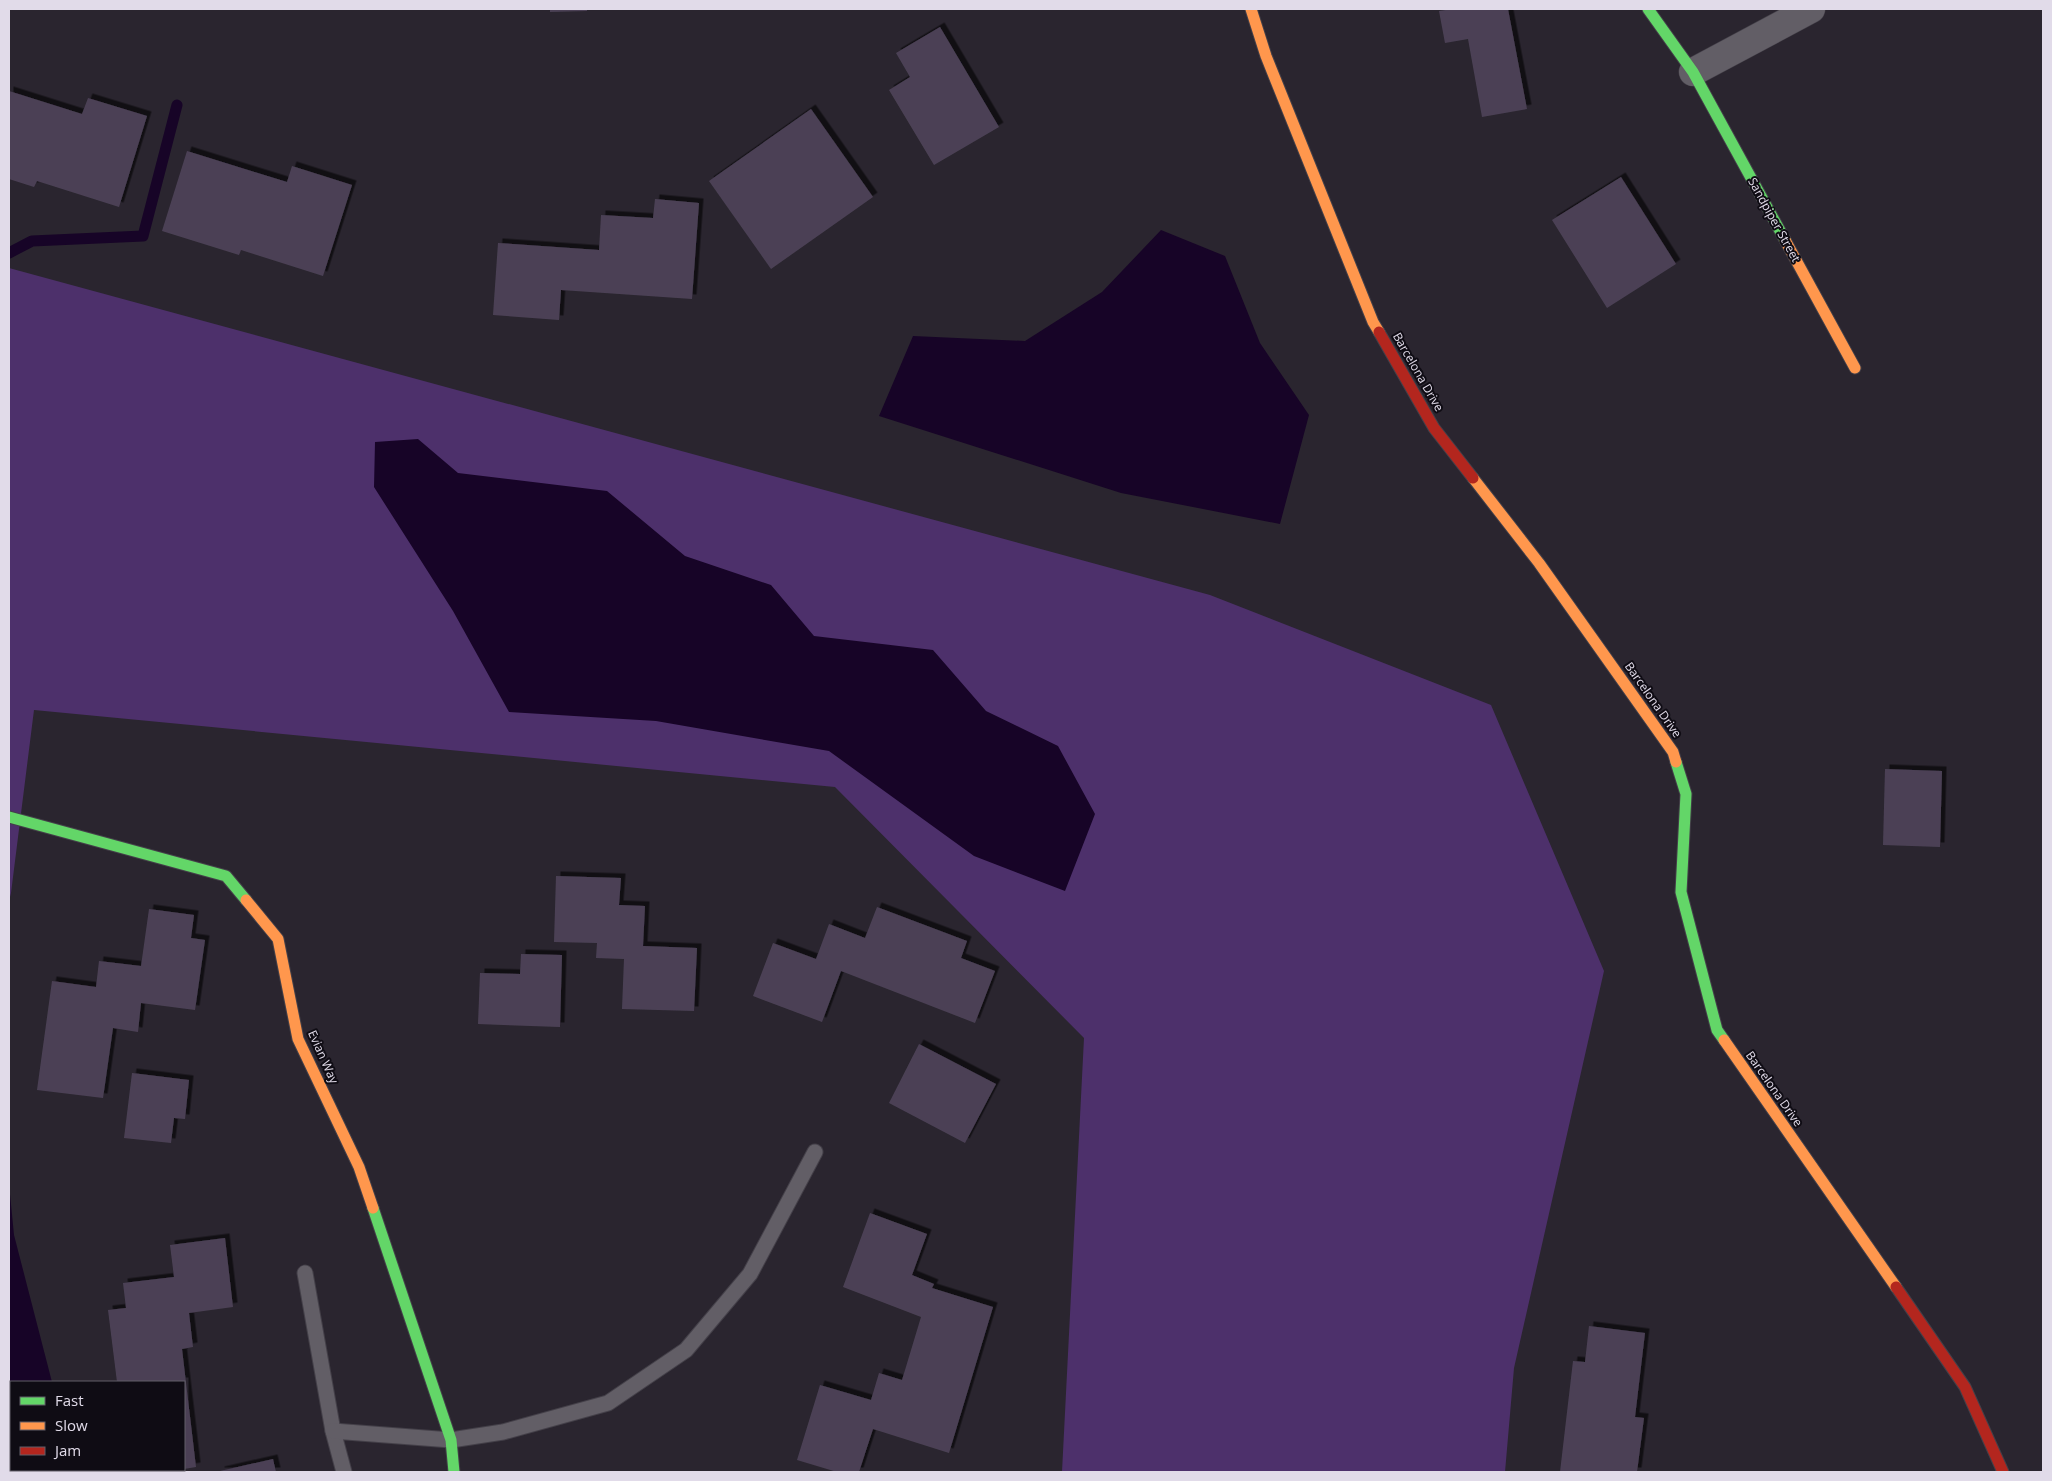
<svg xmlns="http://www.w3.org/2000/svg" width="2052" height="1481" viewBox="0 0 2052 1481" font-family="'Open Sans',sans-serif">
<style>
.green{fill:#4d306b}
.water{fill:#170427}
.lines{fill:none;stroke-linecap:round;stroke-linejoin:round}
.stream{stroke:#170427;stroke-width:11}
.building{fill:#4b4155;filter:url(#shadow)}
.lane-casing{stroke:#444049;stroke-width:17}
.street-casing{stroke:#444049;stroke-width:29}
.fast-casing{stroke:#444049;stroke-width:13}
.slow-casing{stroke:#444049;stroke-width:13}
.jam-casing{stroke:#444049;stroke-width:13}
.lane{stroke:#625e66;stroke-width:15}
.street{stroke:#625e66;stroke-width:28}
.fast{stroke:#63d668;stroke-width:11}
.slow{stroke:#ff974d;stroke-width:11}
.jam{stroke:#b3261e;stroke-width:11}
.labels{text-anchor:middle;stroke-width:4;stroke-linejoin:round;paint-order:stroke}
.street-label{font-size:12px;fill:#e1dbe9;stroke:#0f0c14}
</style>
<defs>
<filter id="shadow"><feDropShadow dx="4.5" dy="-4.5" stdDeviation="0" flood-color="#0009"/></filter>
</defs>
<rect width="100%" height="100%" fill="#2a252f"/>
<polygon class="green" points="9,268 1210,595 1491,705 1604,971 1514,1368 1505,1472 1062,1472 1084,1038 835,787 34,710 11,893 9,901"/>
<g class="water">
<polygon points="1161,230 1225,256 1260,343 1309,415 1280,524 1121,493 879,416 913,336 1025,341 1102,292"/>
<polygon points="418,439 458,473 607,491 685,556 771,585 814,636 933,650 986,711 1058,746 1095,814 1065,891 974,856 829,751 656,721 509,712 453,611 374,487 375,442"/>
<polygon points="9,1184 14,1235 52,1382 11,1382 11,1470 73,1470 74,1472 9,1472"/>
</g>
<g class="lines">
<polyline class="stream" points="9,253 32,241 143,236 177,105"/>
</g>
<g class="building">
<polygon points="550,9 587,9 587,11 550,12"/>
<polygon points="1452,9 1508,9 1527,109 1482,117 1468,39 1445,43 1439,11"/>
<polygon points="940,27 999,127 934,165 889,90 910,77 896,53"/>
<polygon points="9,91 82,114 88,98 147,116 119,207 37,181 34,187 9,179"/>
<polygon points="811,109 873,197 771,269 709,181"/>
<polygon points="187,151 287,182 292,166 352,185 323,276 241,250 239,255 162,231"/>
<polygon points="1621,177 1676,264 1607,308 1552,220"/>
<polygon points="655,199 699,203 692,299 561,290 559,320 493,315 498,243 599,250 601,215 653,218"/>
<polygon points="1885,769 1942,771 1940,847 1883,845"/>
<polygon points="556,876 621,878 619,905 645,906 643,946 697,948 694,1011 622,1009 624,959 596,958 597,943 554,942"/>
<polygon points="877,907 967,941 961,958 995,971 975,1023 841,971 822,1022 753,996 773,943 816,959 829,924 865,938"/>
<polygon points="149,909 194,915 191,938 205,940 195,1010 141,1003 138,1032 113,1028 103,1098 37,1090 52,981 96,987 99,961 141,966"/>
<polygon points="521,954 562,955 560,1027 478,1024 480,973 520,974"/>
<polygon points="919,1044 996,1084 965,1143 889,1103"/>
<polygon points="132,1073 189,1080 185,1119 174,1118 171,1143 124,1138"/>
<polygon points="870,1213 927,1234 912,1275 934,1284 932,1288 993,1307 949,1453 873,1429 859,1472 837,1472 797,1460 820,1385 871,1400 879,1373 902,1380 921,1317 843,1287"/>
<polygon points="225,1238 233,1307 189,1313 193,1347 182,1349 196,1467 184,1469 184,1382 117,1382 108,1310 126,1308 123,1283 174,1277 170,1245"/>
<polygon points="1589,1326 1645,1333 1635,1417 1644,1418 1637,1472 1560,1472 1573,1361 1585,1362"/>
<polygon points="273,1459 276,1472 220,1472 220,1471"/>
<polygon points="128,1470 168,1470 168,1471 128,1472"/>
</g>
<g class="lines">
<defs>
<g id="lane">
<polyline points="305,1273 333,1431 344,1472"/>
<polyline points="333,1431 451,1440 503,1432 608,1403 686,1350 750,1274 815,1152"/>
</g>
<polyline id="street" points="1693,72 1811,9"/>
<g id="fast">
<polyline points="1648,9 1693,72 1785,240"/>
<polyline points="1676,762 1686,794 1681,892 1717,1030 1724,1040"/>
<polyline points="9,817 226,876 246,900"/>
<polyline points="373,1208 451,1440 454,1472"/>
</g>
<g id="slow">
<polyline points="1251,9 1266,56 1373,322 1379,332"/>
<polyline points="1785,240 1855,368"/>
<polyline points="1473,478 1539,563 1673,752 1676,762"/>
<polyline points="246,900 278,939 298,1039 359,1167 373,1208"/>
<polyline points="1724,1040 1896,1287"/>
</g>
<g id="jam">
<polyline points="1379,332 1434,428 1473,478"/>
<polyline points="1896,1287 1965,1387 2003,1472"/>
</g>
</defs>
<use href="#lane" class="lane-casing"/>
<use href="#street" class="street-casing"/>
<use href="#fast" class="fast-casing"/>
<use href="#slow" class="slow-casing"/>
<use href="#jam" class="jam-casing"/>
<use href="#lane" class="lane"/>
<use href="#street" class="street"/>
<use href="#fast" class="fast"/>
<use href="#slow" class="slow"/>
<use href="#jam" class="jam"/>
</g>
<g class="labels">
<g class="street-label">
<text transform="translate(1774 220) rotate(61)" y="4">Sandpiper Street</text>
<text transform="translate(1418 372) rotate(60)" y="4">Barcelona Drive</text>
<text transform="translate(1653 700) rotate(55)" y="4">Barcelona Drive</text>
<text transform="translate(323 1057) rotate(66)" y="4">Evian Way</text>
<text transform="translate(1774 1089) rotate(55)" y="4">Barcelona Drive</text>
</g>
</g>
<rect width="2052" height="1481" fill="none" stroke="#e1dbe9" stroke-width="20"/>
<rect x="10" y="1381" width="175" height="90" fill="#0f0c14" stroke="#635f69"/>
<rect x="20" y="1397" width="25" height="8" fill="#63d668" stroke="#635f69"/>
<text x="55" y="1406" font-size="15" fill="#e1dbe9">Fast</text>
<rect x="20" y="1422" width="25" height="8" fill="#ff974d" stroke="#635f69"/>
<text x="55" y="1431" font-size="15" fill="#e1dbe9">Slow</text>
<rect x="20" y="1447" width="25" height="8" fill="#b3261e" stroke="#635f69"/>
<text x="55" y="1456" font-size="15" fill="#e1dbe9">Jam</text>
</svg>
